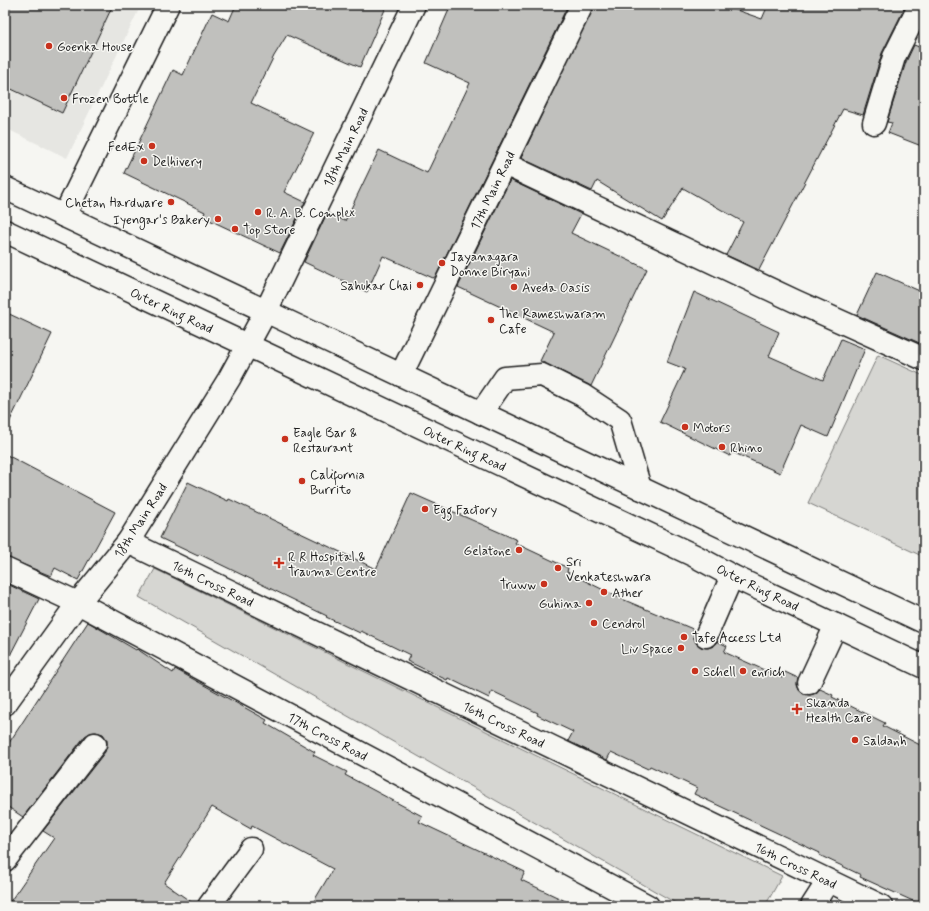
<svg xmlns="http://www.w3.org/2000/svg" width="929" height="911" viewBox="0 0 929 911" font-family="Mynerve,sans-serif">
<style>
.built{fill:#e6e6e2}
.green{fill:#d6d6d2;stroke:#797977}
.building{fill:#c0c0bd;stroke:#1c1c1c}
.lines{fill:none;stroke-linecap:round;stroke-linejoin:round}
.minor-casing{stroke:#1c1c1c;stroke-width:25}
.highway-casing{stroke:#1c1c1c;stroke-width:25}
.minor{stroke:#f6f6f2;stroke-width:22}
.highway{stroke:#f6f6f2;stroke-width:22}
.poi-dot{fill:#c8321e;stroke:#f6f6f2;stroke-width:1.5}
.labels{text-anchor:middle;stroke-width:3;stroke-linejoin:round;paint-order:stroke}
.poi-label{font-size:13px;fill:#1c1c1c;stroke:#f6f6f2;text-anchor:start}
.street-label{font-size:13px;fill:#1c1c1c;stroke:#f6f6f2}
</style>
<rect width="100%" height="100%" fill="#f6f6f2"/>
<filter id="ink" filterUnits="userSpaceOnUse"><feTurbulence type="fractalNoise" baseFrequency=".025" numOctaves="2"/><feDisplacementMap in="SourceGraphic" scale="8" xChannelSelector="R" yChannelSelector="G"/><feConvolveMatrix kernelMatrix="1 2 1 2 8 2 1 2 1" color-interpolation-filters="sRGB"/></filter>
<g filter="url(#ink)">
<polygon class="built" points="5,5 141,5 67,158 5,128"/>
<g class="green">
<polygon points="878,355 924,376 924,557 808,503"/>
<polygon points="155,569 782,876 765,906 681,906 139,597"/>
</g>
<g class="building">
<polygon points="5,5 113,5 62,113 5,86"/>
<polygon points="236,5 387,5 360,67 287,35 274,56 251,103 314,133 284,192 305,202 280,253 203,217 205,212 124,173 173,70 183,75 212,13 229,21"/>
<polygon points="451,5 568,5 436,276 433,278 383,256 367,292 304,262 327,213 345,221 379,150 427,173 470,83 426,63"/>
<polygon points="594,5 722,5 762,19 768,5 906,5 882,53 863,115 843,109 759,270 726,255 743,222 683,188 662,221 597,181 592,191 521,158"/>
<polygon points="914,45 924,49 924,147 888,133 892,123 887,122 906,62"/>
<polygon points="510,180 581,214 571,233 647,269 591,386 540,361 554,332 458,287"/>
<polygon points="877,272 924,293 924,345 857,315"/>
<polygon points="694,292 779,332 769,356 823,380 841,339 865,349 828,437 801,425 780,473 732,452 730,456 660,422 685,369 667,362"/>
<polygon points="5,312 52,334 5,431"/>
<polygon points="5,454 115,512 78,580 55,568 51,576 5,557"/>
<polygon points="188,482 228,501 229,499 376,569 411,493 517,540 515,543 568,568 567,572 622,599 695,630 694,638 696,643 701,647 708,648 714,646 717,641 727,646 724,652 782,678 785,672 798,678 797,684 799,690 803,694 810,695 816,693 820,689 833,695 832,697 885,723 883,726 924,747 924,906 860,877 861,875 819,855 820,853 694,794 697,788 650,766 648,769 611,752 607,760 568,741 573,732 537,715 538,713 492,691 489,698 448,678 447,680 407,661 410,655 361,631 360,633 326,617 327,616 199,554 198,556 160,538"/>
<polygon points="5,583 39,599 5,665"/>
<polygon points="88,622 136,650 137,649 173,673 175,669 267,720 265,723 315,752 313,755 347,772 345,775 422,816 419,822 525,872 521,880 576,906 311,906 333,869 252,826 251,829 212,807 164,883 197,906 7,906 54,838 43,831 105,752 107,746 107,740 103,734 96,732 90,733 85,736 23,817 5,805 5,749"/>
</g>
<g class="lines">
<defs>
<g id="minor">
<polyline points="874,123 894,57 920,5"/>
<polyline points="505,164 795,301 924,359"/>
<polyline points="64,216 168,5"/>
<polyline points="401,375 582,5"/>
<polyline points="481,413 505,378 542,375 582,395 620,420 640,488"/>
<polyline points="128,542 881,906"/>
<polyline points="5,569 78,603 648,906"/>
<polyline points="706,636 732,576"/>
<polyline points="809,683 836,625"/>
<polyline points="5,704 78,603 128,542 229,379 266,311 414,5"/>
<polyline points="5,860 95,744"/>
<polyline points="209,906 251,849"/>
<polyline points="812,906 828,881"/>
</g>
<g id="highway">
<polyline points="5,188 924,622"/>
<polyline points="5,231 695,556 732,576 924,667"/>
</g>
</defs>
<use href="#minor" class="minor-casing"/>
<use href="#highway" class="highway-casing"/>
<use href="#minor" class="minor"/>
<use href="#highway" class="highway"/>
</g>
</g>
<g class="poi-dot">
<circle cx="49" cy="46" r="4"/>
<circle cx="64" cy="98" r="4"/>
<circle cx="152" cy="146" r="4"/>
<circle cx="144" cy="161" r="4"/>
<circle cx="171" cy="202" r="4"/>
<circle cx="258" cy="212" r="4"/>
<circle cx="218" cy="219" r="4"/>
<circle cx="235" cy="229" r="4"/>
<circle cx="442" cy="263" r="4"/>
<circle cx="420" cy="285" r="4"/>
<circle cx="514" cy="287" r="4"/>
<circle cx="491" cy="320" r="4"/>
<circle cx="685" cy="427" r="4"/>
<circle cx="285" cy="439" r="4"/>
<circle cx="722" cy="447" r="4"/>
<circle cx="302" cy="481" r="4"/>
<circle cx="425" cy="509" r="4"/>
<circle cx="519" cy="550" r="4"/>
<path d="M277 557h4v4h4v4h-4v4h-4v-4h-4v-4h4z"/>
<circle cx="558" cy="568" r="4"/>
<circle cx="544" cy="584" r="4"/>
<circle cx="604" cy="592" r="4"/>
<circle cx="589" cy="603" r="4"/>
<circle cx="594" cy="623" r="4"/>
<circle cx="684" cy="637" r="4"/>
<circle cx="681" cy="648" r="4"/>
<circle cx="695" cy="671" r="4"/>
<circle cx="743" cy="671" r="4"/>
<path d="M795 703h4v4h4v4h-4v4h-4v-4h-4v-4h4z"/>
<circle cx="855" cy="740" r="4"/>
</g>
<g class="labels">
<g class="poi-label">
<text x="57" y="51">Goenka House</text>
<text x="72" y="103">Frozen Bottle</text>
<text x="144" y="151" text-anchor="end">FedEx</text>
<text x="152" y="166">Delhivery</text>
<text x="163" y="207" text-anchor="end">Chetan Hardware</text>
<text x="266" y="217">R. A. B. Complex</text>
<text x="210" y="224" text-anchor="end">Iyengar's Bakery</text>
<text x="243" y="234">Top Store</text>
<text x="450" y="261">Jayanagara<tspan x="450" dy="15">Donne Biryani</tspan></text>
<text x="412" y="290" text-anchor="end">Sahukar Chai</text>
<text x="522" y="292">Aveda Oasis</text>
<text x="499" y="318">The Rameshwaram<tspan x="499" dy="15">Cafe</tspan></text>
<text x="693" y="432">Motors</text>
<text x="293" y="437">Eagle Bar &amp;<tspan x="293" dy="15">Restaurant</tspan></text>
<text x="730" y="452">Rhino</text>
<text x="310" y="479">California<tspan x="310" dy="15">Burrito</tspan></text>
<text x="433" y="514">Egg Factory</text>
<text x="511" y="555" text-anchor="end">Gelatone</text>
<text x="288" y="561">R R Hospital &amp;<tspan x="288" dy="15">Trauma Centre</tspan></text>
<text x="566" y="566">Sri<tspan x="566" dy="15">Venkateshwara</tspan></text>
<text x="536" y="589" text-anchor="end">Truww</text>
<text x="612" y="597">Ather</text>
<text x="581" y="608" text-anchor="end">Guhina</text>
<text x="602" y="628">Cendrol</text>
<text x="692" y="642">Tafe Access Ltd</text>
<text x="673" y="653" text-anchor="end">Liv Space</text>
<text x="703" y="676">Schell</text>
<text x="751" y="676">enrich</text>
<text x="806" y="707">Skanda<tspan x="806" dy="15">Health Care</tspan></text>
<text x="863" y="745">Saldanh</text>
</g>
<g class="street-label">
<text transform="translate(345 147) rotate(-64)" y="5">18th Main Road</text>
<text transform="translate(492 190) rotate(-64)" y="5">17th Main Road</text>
<text transform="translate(172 310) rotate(25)" y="5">Outer Ring Road</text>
<text transform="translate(465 448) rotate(25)" y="5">Outer Ring Road</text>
<text transform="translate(140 520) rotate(-57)" y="5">18th Main Road</text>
<text transform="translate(213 583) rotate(26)" y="5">16th Cross Road</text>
<text transform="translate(758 587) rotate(26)" y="5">Outer Ring Road</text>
<text transform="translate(504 724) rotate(26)" y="5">16th Cross Road</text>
<text transform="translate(328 736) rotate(28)" y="5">17th Cross Road</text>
<text transform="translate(796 865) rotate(26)" y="5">16th Cross Road</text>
</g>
</g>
<rect width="929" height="911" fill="none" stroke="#f6f6f2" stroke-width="20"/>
<rect x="10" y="10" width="909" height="891" fill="none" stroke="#1c1c1c" stroke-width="1.5" filter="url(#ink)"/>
</svg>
